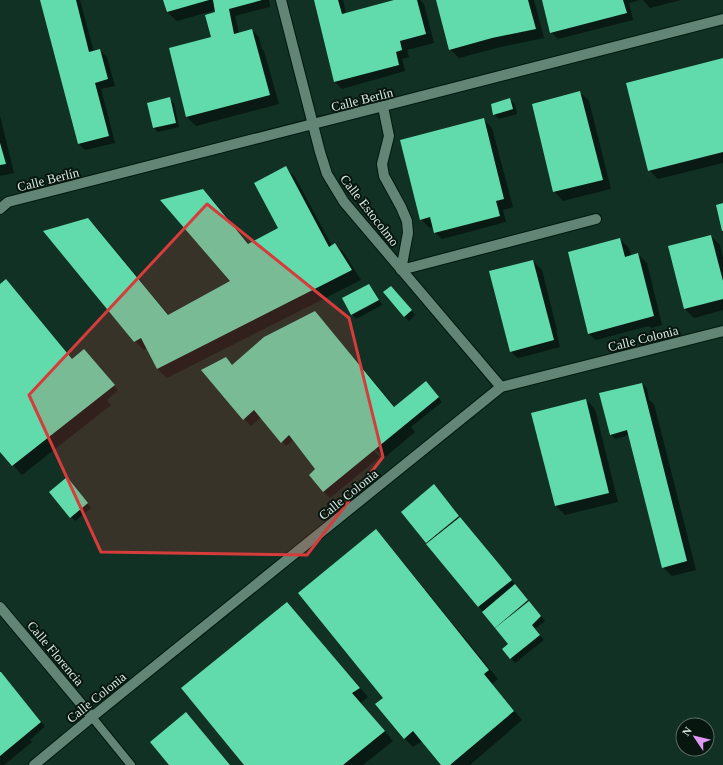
<svg xmlns="http://www.w3.org/2000/svg" width="723" height="765" viewBox="0 0 723 765" font-family="Georgia,serif">
<style>
.shadow{fill:#0007}
.building{fill:#62dbac}
.lines{fill:none;stroke-linecap:round;stroke-linejoin:round}
.service-casing{stroke:#01180f;stroke-width:10}
.minor-casing{stroke:#01180f;stroke-width:12}
.service{stroke:#628575;stroke-width:8}
.minor{stroke:#628575;stroke-width:10}
.marked{fill:#d63c3b;fill-opacity:0.2;stroke:#d63c3b;stroke-width:3;stroke-linejoin:round}
.labels{text-anchor:middle;stroke-width:4;stroke-linejoin:round;paint-order:stroke}
.street-label{font-size:13px;fill:#dbeee5;stroke:#081610}
</style>
<rect width="100%" height="100%" fill="#103124"/>
<g class="shadow">
<polygon points="41,0 80,0 94,52 100,50 107,57 115,86 101,89 115,143 85,150 79,144"/>
<polygon points="164,0 269,0 270,7 235,16 239,34 252,30 259,37 262,49 264,51 279,104 196,126 187,117 173,61 213,38 216,10 177,21 167,12"/>
<polygon points="315,0 343,0 346,14 397,0 420,0 424,4 434,43 407,50 409,57 402,59 405,71 342,89 335,82"/>
<polygon points="437,0 534,0 544,38 501,47 459,58 450,49"/>
<polygon points="543,0 640,0 629,3 633,20 558,39 551,32"/>
<polygon points="643,0 681,0 650,8"/>
<polygon points="723,59 723,163 658,179 649,170"/>
<polygon points="580,92 589,101 611,189 563,201 554,191"/>
<polygon points="169,99 174,103 179,127 158,132 154,128 148,104"/>
<polygon points="510,100 515,104 517,114 499,119 494,114"/>
<polygon points="0,116 14,173 0,176"/>
<polygon points="483,119 492,128 513,207 503,210 506,222 442,239 435,232 434,227 430,228 421,219"/>
<polygon points="286,168 295,177 332,246 335,244 344,253 361,280 167,378 157,369 147,348 144,350 135,341 88,219 97,228 169,315 232,281 202,190 212,199 249,244 279,228"/>
<polygon points="711,236 720,245 723,258 723,310 694,318 685,309"/>
<polygon points="620,239 629,248 631,256 638,254 647,263 662,325 651,328 649,326 596,340 589,334 586,316"/>
<polygon points="533,261 542,270 557,330 556,330 560,347 518,358 511,352"/>
<polygon points="0,285 15,290 73,360 84,350 118,390 107,400 111,405 22,475 0,450"/>
<polygon points="369,285 373,289 382,305 356,319 352,314"/>
<polygon points="395,291 415,315 409,321 404,316"/>
<polygon points="315,312 324,322 395,407 430,387 442,402 411,427 415,432 384,458 375,449 372,449 380,457 330,498 323,491 317,469 293,440 286,446 261,417 251,426 244,419 233,366"/>
<polygon points="642,384 647,388 649,400 654,404 696,570 672,576 663,567 629,435 615,439 611,434"/>
<polygon points="586,400 595,409 618,502 565,515 556,506 533,414"/>
<polygon points="67,478 91,508 75,521 51,492"/>
<polygon points="438,490 545,621 535,629 544,640 515,663 503,649 509,644 426,542"/>
<polygon points="376,531 385,540 498,679 492,684 522,720 470,765 442,765 422,741 413,747 404,738 384,698"/>
<polygon points="286,603 368,697 360,703 393,741 363,765 245,765"/>
<polygon points="1,673 45,726 30,740 32,742 4,765 0,765"/>
</g>
<g class="building">
<polygon points="40,0 76,0 89,52 100,49 108,79 95,83 109,136 78,144"/>
<polygon points="163,0 209,0 167,12"/>
<polygon points="213,0 262,0 229,9 234,34 252,29 270,95 186,117 169,48 211,37 205,15 215,12"/>
<polygon points="314,0 338,0 342,14 394,0 417,0 426,34 400,41 402,50 396,52 399,65 334,82"/>
<polygon points="436,0 528,0 536,29 492,38 449,50"/>
<polygon points="542,0 623,0 627,13 550,33"/>
<polygon points="723,58 723,152 648,171 626,83"/>
<polygon points="580,91 603,180 553,192 532,104"/>
<polygon points="170,97 176,123 153,128 147,103"/>
<polygon points="510,98 513,109 493,115 491,104"/>
<polygon points="484,118 504,199 496,201 500,216 434,233 430,217 420,220 400,140"/>
<polygon points="0,143 6,164 0,165"/>
<polygon points="286,166 329,247 335,243 352,270 157,369 141,338 134,342 43,231 88,218 168,315 230,281 160,200 203,189 248,244 278,228 254,183"/>
<polygon points="723,203 723,231 722,231 716,205"/>
<polygon points="711,235 723,281 723,299 684,309 668,246"/>
<polygon points="620,238 625,257 638,253 654,316 588,334 568,252"/>
<polygon points="533,260 554,340 510,352 489,271"/>
<polygon points="6,279 72,359 84,349 115,385 12,466 0,452 0,284"/>
<polygon points="369,284 379,300 351,315 342,298"/>
<polygon points="391,286 412,310 404,317 383,292"/>
<polygon points="315,311 394,407 426,381 439,397 323,492 309,475 319,465 315,469 289,435 281,443 254,410 243,420 201,370 226,357 232,365 264,337"/>
<polygon points="642,383 687,561 662,568 627,430 610,435 599,393"/>
<polygon points="586,399 609,493 555,506 531,413"/>
<polygon points="67,477 88,503 70,518 49,492"/>
<polygon points="434,484 459,516 426,543 401,512"/>
<polygon points="460,517 499,564 469,588 499,564 512,580 478,607 426,544"/>
<polygon points="376,529 489,670 484,674 514,711 450,765 441,765 413,731 404,739 375,704 383,698 298,593"/>
<polygon points="515,584 528,600 495,628 482,612"/>
<polygon points="529,601 541,616 532,625 540,635 510,659 502,649 508,644 495,628"/>
<polygon points="287,602 360,688 352,693 385,731 343,765 244,765 181,688"/>
<polygon points="0,672 1,672 41,722 0,756"/>
<polygon points="186,712 230,765 169,765 150,742"/>
</g>
<g class="lines">
<defs>
<polyline id="service" points="92,717 131,765"/>
<g id="minor">
<polyline points="281,0 320,152 327,174 344,202 501,387"/>
<polyline points="383,107 389,136 382,164 384,176 401,207 407,221 408,233 401,270 596,219"/>
<polyline points="0,209 8,202 723,19"/>
<polyline points="0,607 92,717"/>
<polyline points="34,765 92,717 501,387 723,331"/>
</g>
</defs>
<use href="#service" class="service-casing"/>
<use href="#minor" class="minor-casing"/>
<use href="#service" class="service"/>
<use href="#minor" class="minor"/>
</g>
<path class="marked" d="M207 204 349 318 383 457 307 555 101 552 29 395Z"/>
<g class="labels">
<g class="street-label">
<text transform="translate(362 99) rotate(-14)" y="5">Calle Berlín</text>
<text transform="translate(48 179) rotate(-14)" y="5">Calle Berlín</text>
<text transform="translate(370 210) rotate(52)" y="5">Calle Estocolmo</text>
<text transform="translate(643 338) rotate(-14)" y="5">Calle Colonia</text>
<text transform="translate(348 494) rotate(-39)" y="5">Calle Colonia</text>
<text transform="translate(56 653) rotate(50)" y="5">Calle Florencia</text>
<text transform="translate(96 697) rotate(-39)" y="5">Calle Colonia</text>
</g>
</g>
<g transform="translate(695 737) rotate(305)"><circle r="19" fill="#081610" stroke="#5c6c65"/>
<path d="M0-3L7 15L0 10L-7 15Z" fill="#dd99f3"/>
<text y="-6" font-size="11" font-weight="bold" text-anchor="middle" fill="#dbeee5">N</text>
</g>
</svg>
